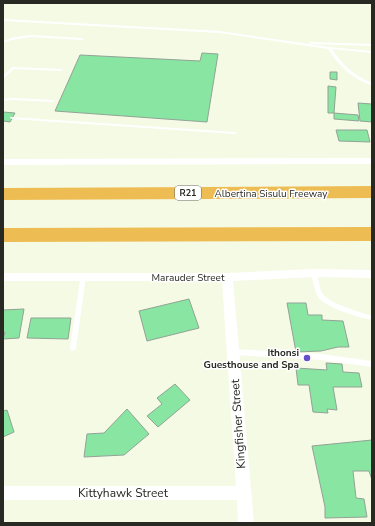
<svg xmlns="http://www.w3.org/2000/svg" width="375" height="526" viewBox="0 0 375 526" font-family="'Nunito Sans',sans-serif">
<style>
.building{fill:#88e5a2;stroke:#92a396}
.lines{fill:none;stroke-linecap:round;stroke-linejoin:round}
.lane{fill:#fff;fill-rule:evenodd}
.street{fill:#fff;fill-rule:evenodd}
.highway{fill:#edbd54;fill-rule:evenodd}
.poi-dot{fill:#6650ca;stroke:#fff;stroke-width:1.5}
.labels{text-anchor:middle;stroke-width:3;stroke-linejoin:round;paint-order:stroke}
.shield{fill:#fff;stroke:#686964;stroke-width:1}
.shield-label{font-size:9px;font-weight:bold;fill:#282922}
.street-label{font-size:10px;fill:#282922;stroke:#fff}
.poi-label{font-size:10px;font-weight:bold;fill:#282922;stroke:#fff;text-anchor:end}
.near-street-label{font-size:12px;fill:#282922;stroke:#fff}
</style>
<rect width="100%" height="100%" fill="#f5fae5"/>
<g class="building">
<polygon points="202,53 218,54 207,122 55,111 80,55 200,61"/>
<polygon points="330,72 337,72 337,80 330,79"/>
<polygon points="328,86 336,87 334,113 328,113"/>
<polygon points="358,103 372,104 372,122 360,121"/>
<polygon points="3,112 15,113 10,122 3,121"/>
<polygon points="334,113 358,115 359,121 334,119"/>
<polygon points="336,130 367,130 370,142 339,141"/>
<polygon points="189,299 199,328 147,341 139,311"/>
<polygon points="287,303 306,303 308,315 322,315 322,320 343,321 349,347 338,347 321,351 296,352"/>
<polygon points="24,309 19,338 3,339 5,332 3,332 3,310"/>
<polygon points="31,318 71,318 68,339 27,338"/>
<polygon points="326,363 342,364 343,372 359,373 362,387 333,387 337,410 327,409 328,413 313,412 309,385 298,385 296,368 327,370"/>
<polygon points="175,384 190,400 158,427 147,416 162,404 157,398"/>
<polygon points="127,409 149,434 124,455 84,457 87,434 104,433"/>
<polygon points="7,410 14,432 3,437 3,411"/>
<polygon points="372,440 372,480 369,471 353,471 356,498 364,499 367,517 325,518 325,507 312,446"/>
</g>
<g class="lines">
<g class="lane">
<path d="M3 19 220 31 329 47 372 51V53L332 49C342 65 355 76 372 83V85C352 79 339 66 328 49L220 33 3 21Z"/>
<path d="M31 35 82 38 84 39 82 40 31 37 12 40 3 43V41C12 37 21 36 31 35Z"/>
<polygon points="310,42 372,44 372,46 311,44 309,43"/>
<polygon points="12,67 61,69 63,70 61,71 14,69 3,79 3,76"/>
<polygon points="13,98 53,100 55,101 53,102 13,100 3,101 3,99"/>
<polygon points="10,117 235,132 237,133 235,134 12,119 10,118"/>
<path d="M312 271H316L317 273C319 280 319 289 323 294 330 304 360 312 372 316V320C358 317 326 308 318 297 314 290 313 281 311 273Z"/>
<polygon points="81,274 85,274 86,276 76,348 75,350 73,351 71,350 70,348"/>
<polygon points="233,349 321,354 372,361 372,367 321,360 233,355 231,354 230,352 231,350"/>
</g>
<g class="street">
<polygon points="372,158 372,164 3,165 3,159"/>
<polygon points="314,269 372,270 372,278 314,277 233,281 254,523 238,523 237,500 3,500 3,486 236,486 222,281 3,281 3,273 227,273"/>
</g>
<g class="highway">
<polygon points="372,186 372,198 3,200 3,188"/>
<polygon points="372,227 372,241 3,242 3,228"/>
</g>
</g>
<circle class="poi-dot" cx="307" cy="358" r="4"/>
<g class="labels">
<rect class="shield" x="175" y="186" width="26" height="14" rx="3"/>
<g class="shield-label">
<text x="188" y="196">R21</text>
</g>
<g class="street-label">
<text x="271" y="197">Albertina Sisulu Freeway</text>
<text x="188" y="281">Marauder Street</text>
</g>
<g class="poi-label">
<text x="299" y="356">Ithonsi<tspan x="299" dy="12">Guesthouse and Spa</tspan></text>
</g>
<g class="near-street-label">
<text transform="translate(238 424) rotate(-94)" y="4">Kingfisher Street</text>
<text x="123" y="497">Kittyhawk Street</text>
</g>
</g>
<rect width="375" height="526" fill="none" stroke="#282922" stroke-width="8"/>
</svg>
